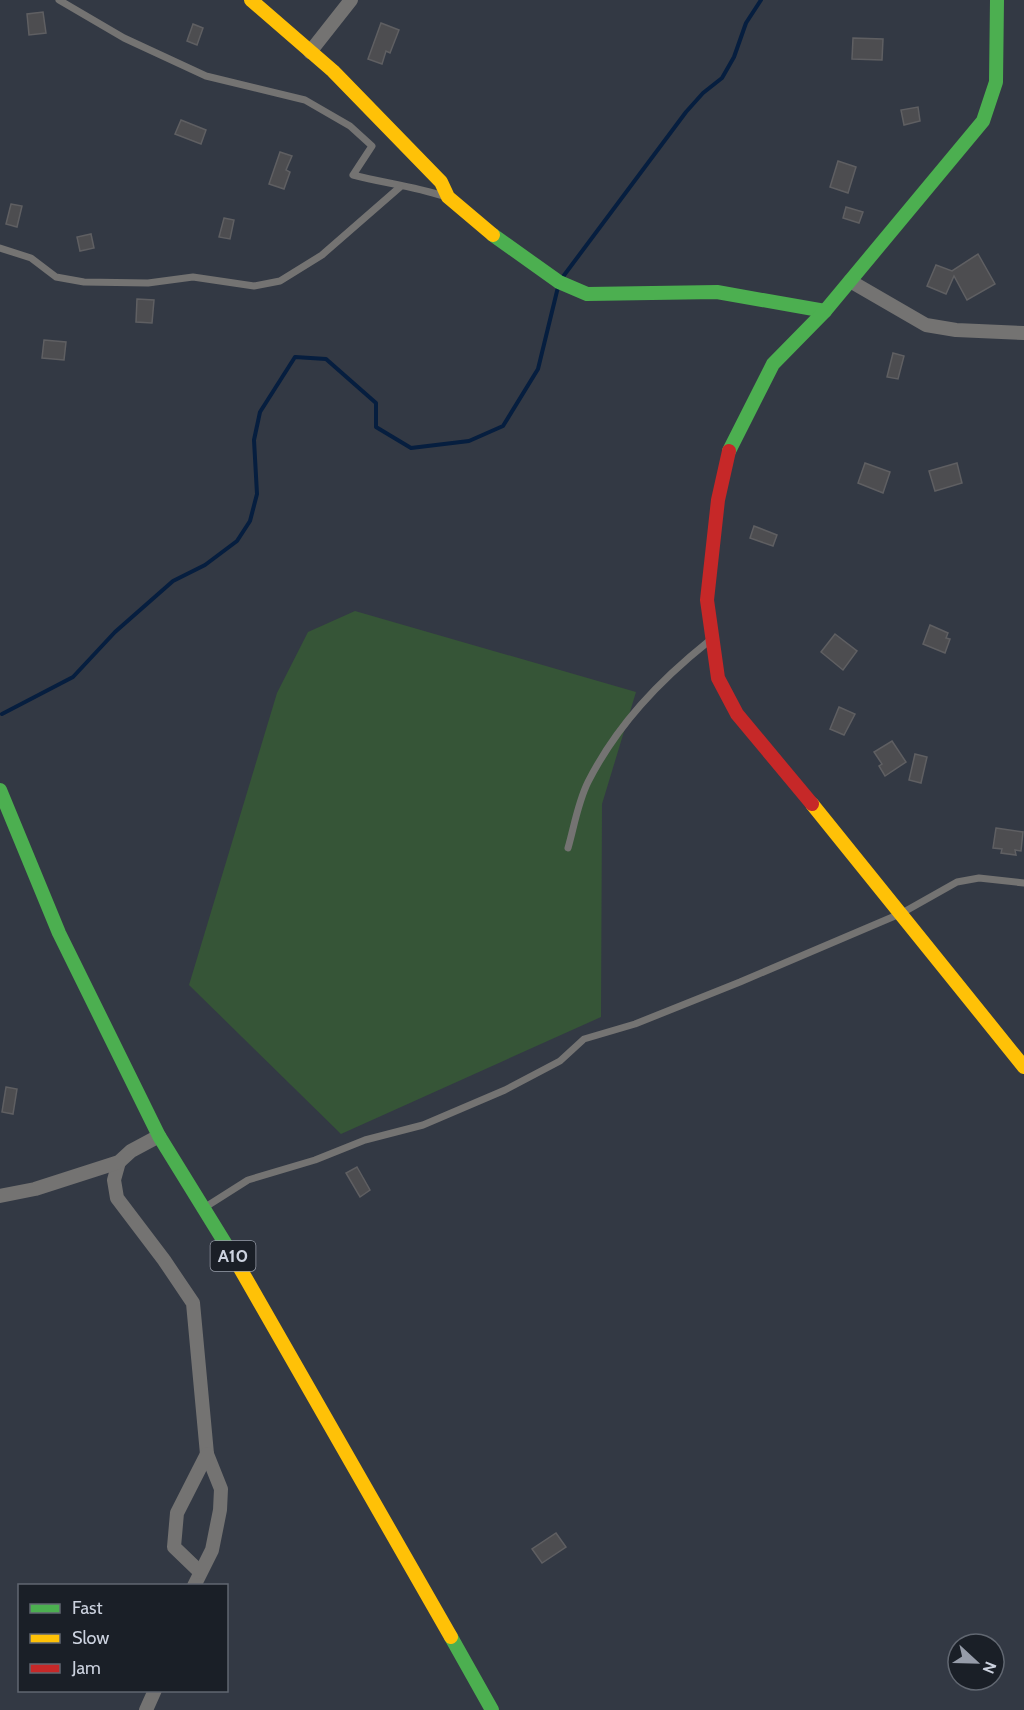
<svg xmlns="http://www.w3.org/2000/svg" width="1024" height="1710" viewBox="0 0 1024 1710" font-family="Cabin,sans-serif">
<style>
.green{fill:#365537}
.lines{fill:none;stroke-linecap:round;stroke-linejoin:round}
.stream{stroke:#061e3f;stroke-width:4}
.building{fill:#4d4d50;stroke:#5f5f62;stroke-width:1.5}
.lane{stroke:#747372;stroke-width:7}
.street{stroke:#747372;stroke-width:14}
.fast{stroke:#4caf50;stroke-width:14}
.slow{stroke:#ffc107;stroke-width:14}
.jam{stroke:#c62828;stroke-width:14}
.labels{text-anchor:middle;stroke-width:4.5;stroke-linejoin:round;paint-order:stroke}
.shield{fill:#1a1f27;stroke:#979ca8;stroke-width:1.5}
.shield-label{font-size:18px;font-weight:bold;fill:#ccd2df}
</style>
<rect width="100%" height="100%" fill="#333944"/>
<polygon class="green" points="355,611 636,692 602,804 601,1017 341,1134 189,985 277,693 308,632"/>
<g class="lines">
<g class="stream">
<polyline points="562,278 686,112 703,93 722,78 734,57 746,23 761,0"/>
<polyline points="2,714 73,677 115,632 173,581 205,565 237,541 250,521 257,494 254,440 260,412 295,357 326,359 376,403 376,427 411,448 469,441 503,426 538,369 558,287"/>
</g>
</g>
<g class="building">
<polygon points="43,12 46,33 29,35 27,14"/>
<polygon points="381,23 399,30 390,53 386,51 382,64 368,59"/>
<polygon points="193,24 203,28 197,45 187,41"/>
<polygon points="853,38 883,39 882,60 852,59"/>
<polygon points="918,107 920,121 904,125 901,110"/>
<polygon points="181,120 206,130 201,144 175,134"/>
<polygon points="280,152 292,156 286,170 290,172 284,189 269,184"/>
<polygon points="838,161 856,167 848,193 830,187"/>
<polygon points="11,204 22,206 17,227 6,224"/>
<polygon points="846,207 863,212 859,223 843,218"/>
<polygon points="224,218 234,220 230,239 219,237"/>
<polygon points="91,234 94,248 80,251 77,237"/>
<polygon points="978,254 995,284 967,300 954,276 946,294 927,286 936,265 952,271"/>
<polygon points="137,299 154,300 152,323 136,322"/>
<polygon points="44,340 66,342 64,360 42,358"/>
<polygon points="893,353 904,356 898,379 887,377"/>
<polygon points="865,463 890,472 883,493 858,483"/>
<polygon points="957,463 962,483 935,491 929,471"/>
<polygon points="754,526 777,535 773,546 750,538"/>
<polygon points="930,625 948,633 946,638 950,639 945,653 923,644"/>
<polygon points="835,634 857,651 843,670 821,652"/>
<polygon points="839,707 855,714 844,735 830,729"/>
<polygon points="892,741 906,762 885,776 879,766 882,764 874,752"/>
<polygon points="915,754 927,757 921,783 909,780"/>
<polygon points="996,828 1023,832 1021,851 1015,850 1016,855 1001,853 1002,849 993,848"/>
<polygon points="6,1087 17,1089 13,1114 2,1112"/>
<polygon points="357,1167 370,1190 360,1197 346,1173"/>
<polygon points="556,1533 566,1547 542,1563 532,1549"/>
</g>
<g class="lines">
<g class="lane">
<path d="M59 0 124 38 206 76 305 100 350 126 372 146 353 175C383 183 413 186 443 196"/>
<polyline points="0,248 31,258 56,277 84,282 148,283 193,277 254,286 280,281 322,255 400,187"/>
<path d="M568 848C574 827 578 802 588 782 617 725 659 681 709 641"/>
<polyline points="207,1206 248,1180 315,1160 365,1140 423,1125 505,1090 560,1061 584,1039 635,1024 740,982 902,913 957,882 979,878 1024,883"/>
</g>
<g class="street">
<polyline points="310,52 351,0"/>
<polyline points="850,281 926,325 956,330 1024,333"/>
<polyline points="119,1162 114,1180 117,1198 164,1260 193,1303 207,1454 221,1489 220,1510 212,1550 194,1586"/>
<polyline points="0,1196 35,1189 119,1162 131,1151 159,1136"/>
<polyline points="200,1572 174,1547 177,1513 207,1454"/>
<polyline points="146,1710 155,1690"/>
</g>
<g class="fast">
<polyline points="493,235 559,282 587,294 717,292 825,311"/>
<polyline points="729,451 773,364 825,311 983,121 996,82 997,0"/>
<polyline points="0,790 59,933 159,1136 233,1256"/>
<polyline points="451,1637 492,1710"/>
</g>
<g class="slow">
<polyline points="251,0 333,71 441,182 448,197 493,235"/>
<polyline points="812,804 1024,1067"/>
<polyline points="233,1256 451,1637"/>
</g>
<polyline class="jam" points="729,451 718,500 707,600 718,678 737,714 812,804"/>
</g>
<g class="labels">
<rect class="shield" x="210.5" y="1241" width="45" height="30" rx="4.5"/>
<g class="shield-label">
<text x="233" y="1262">A10</text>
</g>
</g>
<rect x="18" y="1584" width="210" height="108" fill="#1a1f27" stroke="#616771" stroke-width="1.5"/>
<rect x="30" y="1604" width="30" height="9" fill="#4caf50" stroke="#616771" stroke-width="1.5"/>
<text x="72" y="1614" font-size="18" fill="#ccd2df">Fast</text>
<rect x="30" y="1634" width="30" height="9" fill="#ffc107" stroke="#616771" stroke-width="1.5"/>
<text x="72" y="1644" font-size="18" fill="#ccd2df">Slow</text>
<rect x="30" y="1664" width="30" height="9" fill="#c62828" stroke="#616771" stroke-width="1.5"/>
<text x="72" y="1674" font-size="18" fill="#ccd2df">Jam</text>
<g transform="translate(976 1662) rotate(112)"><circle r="28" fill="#1a1f27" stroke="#616771" stroke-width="1.5"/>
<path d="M0-4.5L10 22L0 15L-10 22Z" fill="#969ca9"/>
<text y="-9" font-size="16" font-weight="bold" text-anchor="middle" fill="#ccd2df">N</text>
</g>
</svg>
